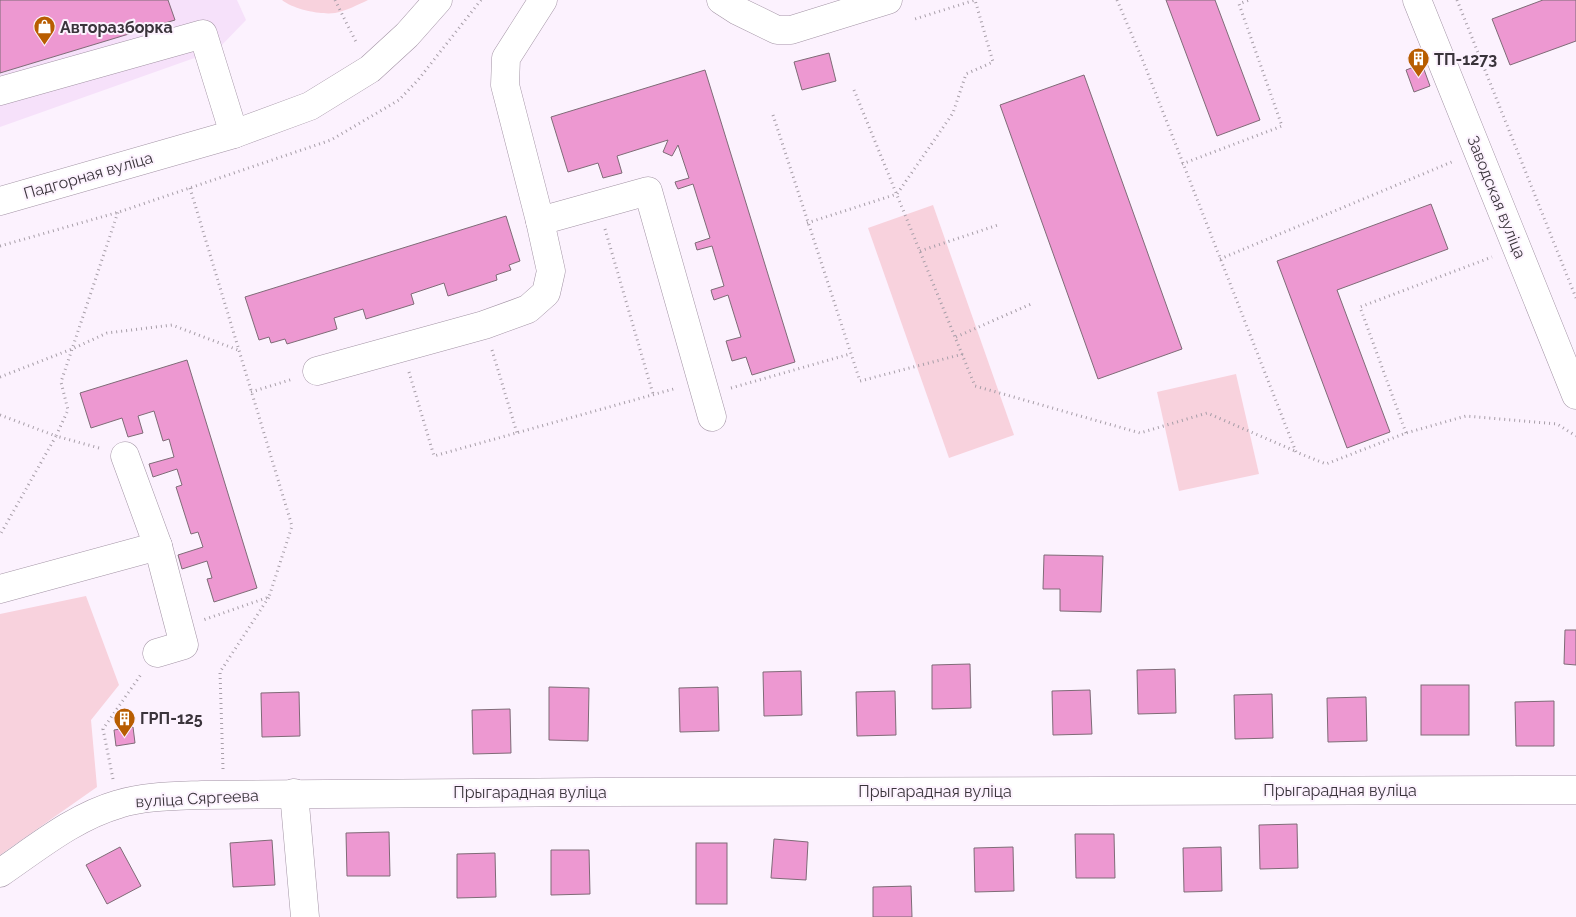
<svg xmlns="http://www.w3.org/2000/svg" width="1576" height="917" viewBox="0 0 1576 917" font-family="Raleway,sans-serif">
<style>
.built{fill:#f6e1fa}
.green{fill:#f8d2dd}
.building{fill:#ed98d1;stroke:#7f6b77}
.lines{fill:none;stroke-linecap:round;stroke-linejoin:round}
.minor-casing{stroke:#a394a5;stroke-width:29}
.path{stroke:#a79ea8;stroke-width:3;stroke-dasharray:1 4;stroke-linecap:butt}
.minor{stroke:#fff;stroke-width:28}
.labels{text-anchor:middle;stroke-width:4;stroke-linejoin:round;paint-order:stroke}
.poi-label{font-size:16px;font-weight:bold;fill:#3a343b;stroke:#fcf2fe;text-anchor:start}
.street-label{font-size:16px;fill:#3a343b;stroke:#fcf2fe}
</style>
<rect width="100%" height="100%" fill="#fcf2fe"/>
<polygon class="built" points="0,0 237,0 246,20 217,50 0,127"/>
<g class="green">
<path d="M282 0H368C360 4 343 12 335 13 320 15 293 9 282 0Z"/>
<polygon points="933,205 1014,435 949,458 868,228"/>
<polygon points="1236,374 1259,474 1179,491 1157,392"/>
<polygon points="86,596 119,685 91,720 97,787 0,855 0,614"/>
</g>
<g class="building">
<polygon points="0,0 168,0 175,20 0,73"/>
<polygon points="1166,0 1215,0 1260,120 1217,136"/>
<polygon points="1543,0 1576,0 1576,41 1510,65 1492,19"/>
<polygon points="829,53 836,81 802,90 794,62"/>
<polygon points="1422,64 1430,86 1414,92 1406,70"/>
<polygon points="705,70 795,362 752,375 746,357 732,361 726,341 741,337 728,295 714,300 712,294 711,290 724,286 712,246 697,250 695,243 710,238 693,184 678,189 676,185 675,182 689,178 678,145 672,156 663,152 668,140 617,156 622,173 603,178 598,163 568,172 551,117"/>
<polygon points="1084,75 1182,349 1098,379 1000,105"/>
<polygon points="1431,204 1448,249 1337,290 1390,432 1347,448 1277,261"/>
<polygon points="506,216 520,261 509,265 511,270 496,275 497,280 448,296 444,283 411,294 414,304 366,319 363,309 334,318 337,329 287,344 285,339 271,343 269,337 259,340 245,297"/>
<polygon points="187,360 257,588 214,602 207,579 212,578 207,561 182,569 178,555 203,547 198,532 191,534 176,487 182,485 177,469 153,477 149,464 174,457 169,439 163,441 154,411 138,416 143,433 128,437 122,418 91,428 80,393"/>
<polygon points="1044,555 1103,556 1101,612 1060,611 1060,589 1043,589"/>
<polygon points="1565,630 1576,630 1576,665 1564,664"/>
<polygon points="970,664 971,708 932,709 932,665"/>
<polygon points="1175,669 1176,713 1138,714 1137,670"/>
<polygon points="801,671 802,715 764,716 763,672"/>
<rect x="1421" y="685" width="48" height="50"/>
<polygon points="549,687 589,688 588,741 549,740"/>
<polygon points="718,687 719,731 680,732 679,688"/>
<polygon points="1090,690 1092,734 1053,735 1052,691"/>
<polygon points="895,691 896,735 857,736 856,692"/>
<polygon points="299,692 300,736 262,737 261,693"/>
<polygon points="1272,694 1273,738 1235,739 1234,695"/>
<polygon points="1366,697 1367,741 1328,742 1327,698"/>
<polygon points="1554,701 1554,746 1516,746 1515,702"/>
<polygon points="510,709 511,753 473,754 472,710"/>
<polygon points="133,727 135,743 116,746 114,730"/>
<polygon points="1297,824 1298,868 1260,869 1259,825"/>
<polygon points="389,832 390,876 347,876 346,833"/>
<polygon points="1075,834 1114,834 1115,878 1076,878"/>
<polygon points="774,839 808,842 806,880 771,878"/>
<polygon points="272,840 275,885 233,887 230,843"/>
<rect x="696" y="843" width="31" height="61"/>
<polygon points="120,847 141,886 107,904 86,865"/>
<polygon points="1013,847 1014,891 975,892 974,848"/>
<polygon points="1221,847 1222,891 1184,892 1183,848"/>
<polygon points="551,850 589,850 590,894 551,895"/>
<polygon points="495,853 496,897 457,898 457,854"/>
<polygon points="911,886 912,917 873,917 873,887"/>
</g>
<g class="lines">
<defs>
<g id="minor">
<polyline points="721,0 738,11 777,30 791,30 888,0"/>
<polyline points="1417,0 1576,395"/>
<polyline points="0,91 203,34 234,134"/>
<polyline points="0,201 234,134 310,106 370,69 407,35 438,0"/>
<polyline points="540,221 648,191 712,417"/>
<polyline points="317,371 484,325 528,309 546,293 551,271 540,221 505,85 506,58 543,0"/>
<polyline points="125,456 158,546 184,645 157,653"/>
<polyline points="0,589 158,546"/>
<polyline points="294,793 305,917"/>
<path d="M0 873C38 847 74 817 119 804 144 796 176 796 202 795L597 792 1576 790"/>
</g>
</defs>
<use href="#minor" class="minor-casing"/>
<g class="path">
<polyline points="335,0 357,44"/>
<polyline points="1117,0 1143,61 1296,452 1326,464 1406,433 1466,416 1557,424 1576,436"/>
<polyline points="1457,0 1576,298"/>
<polyline points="854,90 975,386 1140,433 1207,413 1295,451"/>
<polyline points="773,115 860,381 963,354"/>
<polyline points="1182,164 1282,126 1239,4 1249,0"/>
<polyline points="190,188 292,526 269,597 203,620"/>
<polyline points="807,223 897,194 953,113 966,74 993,62 975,0 915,19"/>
<polyline points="605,229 653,394"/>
<polyline points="0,246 119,212 331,140 399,100 418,80 481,0"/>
<polyline points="920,251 998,225"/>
<polyline points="1220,259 1454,161"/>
<polyline points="956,337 1031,304"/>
<polyline points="492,350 517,433"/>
<polyline points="409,372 434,456 677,388"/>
<polyline points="0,377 72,349 107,333 172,325 238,350"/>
<polyline points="731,388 850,354"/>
<polyline points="251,392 293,379"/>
<polyline points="0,415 56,436 0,535"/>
<polyline points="1406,433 1360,307 1492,257"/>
<polyline points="99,448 56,436 68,410 61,382 118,212"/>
<polyline points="223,769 220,672 269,597"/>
<polyline points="113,779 103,729 142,673"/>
</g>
<use href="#minor" class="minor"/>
</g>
<defs>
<symbol id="shop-pin" viewBox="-11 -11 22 30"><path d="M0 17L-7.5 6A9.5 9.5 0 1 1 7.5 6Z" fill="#b85d01" stroke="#fcf2fe"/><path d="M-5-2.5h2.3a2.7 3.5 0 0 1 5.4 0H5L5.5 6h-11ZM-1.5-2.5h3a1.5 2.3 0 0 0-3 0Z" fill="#fff"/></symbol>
<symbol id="building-pin" viewBox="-11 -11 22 30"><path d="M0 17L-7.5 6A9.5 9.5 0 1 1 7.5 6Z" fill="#b85d01" stroke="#fcf2fe"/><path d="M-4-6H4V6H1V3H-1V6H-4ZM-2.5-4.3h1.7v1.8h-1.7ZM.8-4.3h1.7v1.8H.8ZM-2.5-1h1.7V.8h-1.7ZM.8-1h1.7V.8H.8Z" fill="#fff"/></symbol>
</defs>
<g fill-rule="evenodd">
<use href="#shop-pin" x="32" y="14" width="25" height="34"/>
<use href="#building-pin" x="1406" y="46" width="25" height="34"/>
<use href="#building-pin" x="112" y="706" width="25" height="34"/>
</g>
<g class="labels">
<g class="poi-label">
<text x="60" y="33">Авторазборка</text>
<text x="1434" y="65">ТП-1273</text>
<text x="140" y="724">ГРП-125</text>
</g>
<g class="street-label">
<text transform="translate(88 175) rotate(-16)" y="6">Падгорная вуліца</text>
<text transform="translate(1497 197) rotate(68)" y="6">Заводская вуліца</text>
<text x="1340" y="796">Прыгарадная вуліца</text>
<text x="935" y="797">Прыгарадная вуліца</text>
<text x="530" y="798">Прыгарадная вуліца</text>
<text transform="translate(197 798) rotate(-3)" y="6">вуліца Сяргеева</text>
</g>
</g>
</svg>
